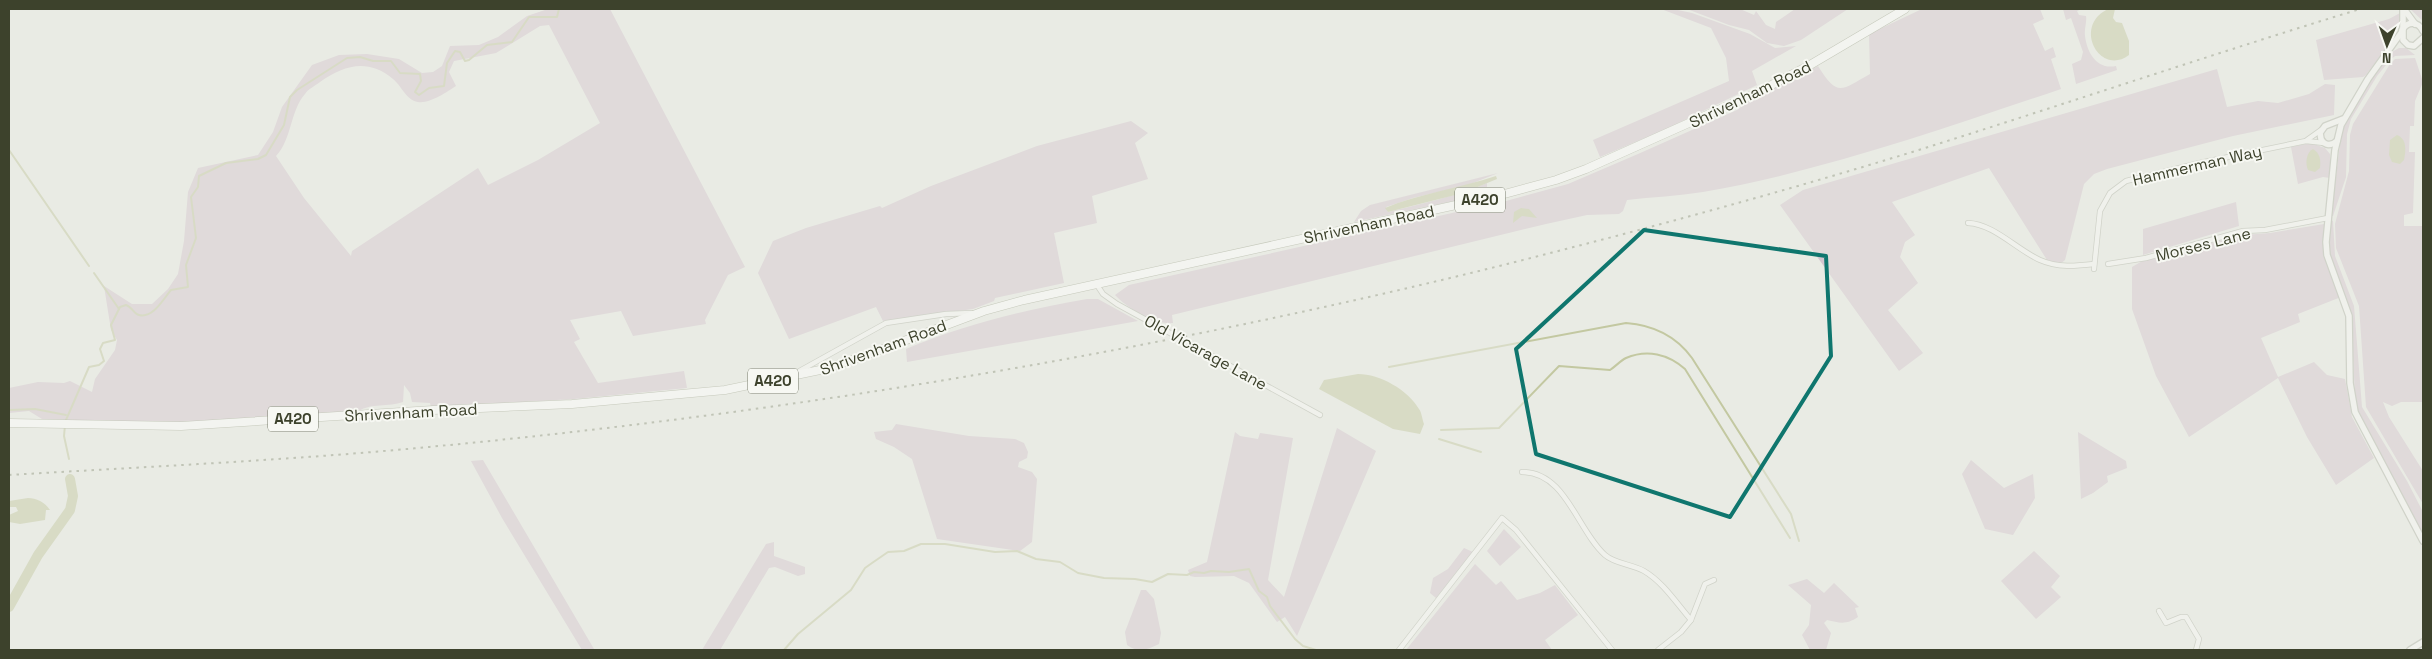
<svg xmlns="http://www.w3.org/2000/svg" width="2432" height="659" viewBox="0 0 2432 659" font-family="'Space Grotesk',sans-serif">
<style>
.green{fill:#d4c5cf;fill-rule:evenodd}
.water{fill:#c3c8a1}
.lines{fill:none;stroke-linecap:round;stroke-linejoin:round}
.stream{stroke:#c3c8a1;stroke-width:2}
.river{stroke:#c3c8a1;stroke-width:10}
.minor-casing{stroke:#b2b5a9;stroke-width:6}
.tertiary-casing{stroke:#b2b5a9;stroke-width:8}
.trunk-casing{stroke:#9ca18c;stroke-width:9}
.minor{stroke:#f8f9f6;stroke-width:4.5}
.tertiary{stroke:#f8f9f6;stroke-width:5.5}
.trunk{stroke:#fff;stroke-width:8}
.rail{stroke:#8e947e;stroke-width:2;stroke-dasharray:2.5 5;stroke-linecap:butt}
.marked{fill:none;stroke:#0f766e;stroke-width:4;stroke-linejoin:round}
.labels{text-anchor:middle;stroke-width:4;stroke-linejoin:round;paint-order:stroke}
.shield{fill:#f7f8f3;stroke:#757968;stroke-width:1}
.shield-label{font-size:15px;font-weight:bold;fill:#3d422c}
.street-label{font-size:16px;fill:#3d422c;stroke:#f7f8f3}
</style>
<rect width="100%" height="100%" fill="#e9ebe4"/>
<g class="green">
<path d="M548 9H610L745 267 728 275 705 320 706 324 633 336 621 311 570 320 580 339 574 342 598 383 684 371 687 388 574 399 431 407 430 403 412 402 410 393 404 385 403 402C389 407 370 403 359 411L182 423 42 419 29 411 9 413V388L38 382 64 383 70 381 92 392 95 379 115 350 117 340 111 330 104 286 132 304H152L168 289 178 274 184 241 188 192 198 168 258 155 273 132 282 107 312 65 339 55 367 54 399 59 422 73 433 72 442 66 450 46 479 45 498 37 527 16ZM549 25 600 123 538 160 488 185 478 168 352 251 351 256 304 198 276 156C292 139 290 111 305 94 308 89 315 86 320 82 344 65 368 58 393 79 401 85 406 100 418 102 429 104 447 92 456 86L449 72 454 61 496 53 540 26Z"/>
<polygon points="1661,9 1673,9 1692,13 1750,34 1775,48 1796,46 1752,71 1757,85 1666,129 1600,157 1593,140 1729,81 1726,58 1711,28"/>
<polygon points="1687,9 1740,9 1754,15 1756,11 1766,25 1775,29 1776,22 1795,9 1848,9 1801,40 1784,46 1767,43 1749,30 1729,25"/>
<path d="M1922 9H2040L2044 19 2033 24 2045 51 2053 47 2056 57 2051 59 2061 89C1945 128 1824 171 1703 192 1678 196 1652 197 1627 200L1623 211 1619 214 1587 215 1546 224 1172 315 1173 323C1155 325 1127 308 1115 295L1129 285 1506 201 1568 184 1638 154 1737 110 1749 101 1818 66C1838 98 1841 90 1870 74L1869 34Z"/>
<path d="M2063 9H2081L2077 11 2079 15 2086 16C2087 22 2084 29 2085 36 2087 53 2097 70 2116 66L2117 70 2076 84 2072 64 2081 60 2083 52 2071 18 2066 20Z"/>
<polygon points="2410,9 2423,9 2423,21"/>
<path d="M2400 13C2401 38 2379 56 2366 75L2363 77 2324 80 2316 40 2389 19Z"/>
<polygon points="2399,48 2406,48 2415,55 2395,56 2390,60 2377,76 2351,119 2347,134 2346,177 2333,216 2331,216 2341,136 2347,118 2375,74 2392,52"/>
<polygon points="2415,58 2423,82 2415,101 2414,126 2410,126 2409,152 2415,152 2413,213 2404,215 2404,226 2423,226 2423,402 2401,402 2392,406 2383,402 2389,417 2423,471 2423,504 2366,407 2359,306 2336,248 2335,224 2349,171 2350,135 2353,124 2390,64 2395,59"/>
<polygon points="2217,69 2227,107 2258,101 2278,103 2309,94 2325,84 2335,85 2334,115 2233,136 2107,169 2094,174 2084,184 2065,260 2060,264 2047,260 1989,168 1892,202 1915,235 1905,242 1900,257 1918,283 1888,310 1923,353 1899,371 1780,205 1803,190"/>
<polygon points="1131,121 1148,133 1135,143 1148,179 1092,196 1097,223 1054,233 1064,283 995,298 994,301 973,309 883,321 876,307 789,339 758,273 773,241 806,228 880,206 882,208 931,186 1037,146"/>
<polygon points="2311,143 2325,148 2330,154 2330,178 2323,177 2298,184 2291,147"/>
<path d="M1498 173 1468 185 1413 198 1386 207 1388 212C1421 204 1455 196 1487 183V194L1354 222 1361 211 1370 205Z"/>
<polygon points="2236,202 2239,226 2143,255 2143,229"/>
<polygon points="2331,220 2333,221 2335,256 2354,306 2362,407 2407,481 2423,512 2423,535 2358,410 2355,397 2351,316 2331,260 2329,241"/>
<polygon points="2324,224 2323,248 2341,297 2298,314 2300,322 2261,338 2278,377 2314,362 2327,375 2345,379 2352,417 2374,458 2336,485 2307,437 2278,378 2189,437 2156,376 2132,309 2132,267 2144,260 2244,235 2270,233"/>
<path d="M1087 299H1098L1138 321 907 362 906 349C966 324 1024 310 1087 299Z"/>
<polygon points="896,424 969,436 1015,439 1024,443 1028,452 1027,458 1019,462 1018,467 1032,472 1037,479 1032,542 1020,551 937,539 912,459 894,447 876,439 874,432 892,430"/>
<polygon points="1337,428 1376,451 1297,636 1285,617 1277,622 1249,583 1234,576 1195,577 1190,576 1188,570 1207,562 1235,432 1240,436 1258,439 1260,433 1293,438 1268,580 1284,597"/>
<polygon points="2078,432 2126,461 2127,468 2107,476 2108,482 2093,493 2081,499"/>
<polygon points="483,460 594,649 595,650 582,650 502,518 471,461"/>
<polygon points="1971,460 2004,488 2033,474 2035,498 2013,535 1985,529 1962,474"/>
<polygon points="1504,529 1521,547 1500,566 1487,551"/>
<polygon points="774,542 774,556 805,567 805,574 798,576 775,567 769,568 720,650 702,650 766,544"/>
<polygon points="1464,548 1473,552 1436,598 1430,593 1433,578 1448,569"/>
<polygon points="2034,551 2060,576 2051,587 2061,597 2036,619 2001,581"/>
<polygon points="1475,564 1496,585 1501,581 1517,600 1540,593 1555,585 1578,615 1545,640 1552,650 1406,650"/>
<path d="M1807 579 1824 593 1834 583 1859 607 1855 608 1858 617C1846 625 1840 623 1827 620L1824 623 1831 633 1826 650H1810L1802 635 1809 625 1811 605 1788 585Z"/>
<path d="M1141 590H1146L1154 599 1161 633 1159 644C1147 650 1138 653 1127 645L1125 632Z"/>
</g>
<g class="water">
<path d="M2108 9H2115L2113 18 2116 22 2122 23 2129 41V55C2100 77 2072 26 2108 9Z"/>
<path d="M2397 135C2407 139 2406 150 2404 160L2400 164 2392 162 2389 155 2390 140Z"/>
<path d="M2313 149C2320 153 2321 160 2320 168L2315 172 2308 170C2305 164 2306 152 2313 149Z"/>
<path d="M1496 176 1497 179 1463 193 1388 212 1385 208C1418 194 1460 188 1496 176Z"/>
<polygon points="1521,208 1529,209 1537,218 1522,216 1513,223 1514,212"/>
<path d="M1358 374C1380 374 1408 390 1419 409 1422 413 1422 419 1424 424L1420 434 1393 429 1319 389 1324 380Z"/>
<path d="M28 498C36 498 45 502 50 510H46L45 520 20 524 9 522V515L18 511 16 507H9V501Z"/>
</g>
<g class="lines">
<g class="stream">
<polyline points="9,150 89,266"/>
<polyline points="94,273 119,309"/>
<path d="M1389 367 1626 323C1653 325 1676 336 1692 358L1791 514 1799 541"/>
<polyline points="9,410 35,409 66,415"/>
<path d="M66 420 89 367 99 365 104 361 100 349 103 343 115 340 111 325 120 307 126 305C132 307 134 314 139 315 153 319 164 298 171 290L188 287 186 265 196 238 191 197 198 187 199 176 226 163 258 159 266 155 284 125 290 97 297 90 347 58 360 57 373 61H391L400 73 420 74 421 81 415 92 419 95 429 88 444 86 447 63 455 51 460 52 465 61 469 60 487 45 512 42 529 17H557L559 9"/>
<polyline points="65,425 64,436 69,459"/>
<path d="M1441 430 1499 428 1559 366 1610 370C1616 366 1620 361 1626 358 1647 349 1668 354 1685 369L1790 538"/>
<polyline points="1439,439 1481,452"/>
<polyline points="784,650 798,634 851,590 865,568 872,563 888,552 904,551 921,544 945,544 995,552 1017,551 1036,559 1060,562 1078,573 1104,578 1135,579 1152,582 1168,574 1187,575 1194,572 1204,573 1211,571 1229,572 1249,569 1259,591 1267,597 1270,606 1295,639 1303,646 1316,650"/>
</g>
<polyline class="river" points="9,607 38,555 70,510 73,496 70,479"/>
<defs>
<g id="minor">
<polyline points="2307,140 2321,130"/>
<path d="M1968 223C1994 224 2017 250 2040 260 2058 268 2076 266 2094 264"/>
<polyline points="2108,264 2146,258 2243,231 2265,230 2328,218"/>
<polyline points="2094,269 2100,211 2110,193 2126,181 2204,162 2306,141 2324,143"/>
<polyline points="1097,285 1103,294 1117,304 1320,415"/>
<polyline points="794,374 886,323 946,314 972,313"/>
<path d="M1522 472C1566 472 1577 530 1605 555 1615 564 1632 564 1644 571 1663 582 1677 604 1691 620"/>
<polyline points="2159,611 2166,623 2181,617 2186,617 2199,639 2196,650"/>
<polyline points="1399,650 1502,518 1516,530 1612,650"/>
<polyline points="1658,650 1681,632 1691,620 1705,584 1714,580"/>
</g>
<g id="tertiary">
<polyline points="2403,9 2403,40 2408,45 2414,46 2423,38"/>
<polyline points="2404,9 2415,24"/>
<path d="M2402 30C2408 21 2418 21 2423 31"/>
<polyline points="2401,33 2368,79 2341,125 2335,150 2326,242 2327,255 2349,316 2350,383 2355,412 2423,541"/>
<path d="M2337 141C2331 146 2325 146 2321 139L2320 133 2325 126 2343 119"/>
<polyline points="2410,650 2423,642"/>
</g>
<polyline id="trunk" points="9,423 181,426 433,410 572,404 725,390 820,370 861,357 984,311 1024,300 1497,196 1556,180 1586,169 1756,93 1810,65 1905,9"/>
</defs>
<use href="#minor" class="minor-casing"/>
<use href="#tertiary" class="tertiary-casing"/>
<use href="#trunk" class="trunk-casing"/>
<use href="#minor" class="minor"/>
<use href="#tertiary" class="tertiary"/>
<use href="#trunk" class="trunk"/>
<path class="rail" d="M9 475C142 467 274 461 407 449 767 416 1127 357 1479 271 1628 234 1776 194 1922 149 2068 103 2213 54 2360 9"/>
</g>
<path d="M0 0H2432V659H0ZM1644 230 1826 256 1831 356 1730 517 1536 454 1516 349Z" fill="#e9ebe4" fill-opacity=".55" fill-rule="evenodd"/>
<path class="marked" d="M1644 230 1826 256 1831 356 1730 517 1536 454 1516 349Z"/>
<g class="labels">
<g class="shield">
<rect x="1455" y="187.5" width="50" height="25" rx="4"/>
<rect x="748" y="368.5" width="50" height="25" rx="4"/>
<rect x="268" y="406.5" width="50" height="25" rx="4"/>
</g>
<g class="shield-label">
<text x="1480" y="205">A420</text>
<text x="773" y="386">A420</text>
<text x="293" y="424">A420</text>
</g>
<g class="street-label">
<text transform="translate(1750 94) rotate(-26)" y="6">Shrivenham Road</text>
<text transform="translate(2197 165) rotate(-13)" y="6">Hammerman Way</text>
<text transform="translate(1369 224) rotate(-12)" y="6">Shrivenham Road</text>
<text transform="translate(2203 244) rotate(-14)" y="6">Morses Lane</text>
<text transform="translate(883 347) rotate(-20)" y="6">Shrivenham Road</text>
<text transform="translate(1206 352) rotate(29)" y="6">Old Vicarage Lane</text>
<text transform="translate(411 412) rotate(-3)" y="6">Shrivenham Road</text>
</g>
</g>
<rect width="2432" height="659" fill="none" stroke="#3d422c" stroke-width="20"/>
<g transform="translate(2387 45) rotate(182)" stroke="#f7f8f3" stroke-width="4" paint-order="stroke">
<path d="M0-4L9 19L0 12L-9 19Z" fill="#3d422c"/>
<text y="-8" font-size="14" font-weight="bold" text-anchor="middle" fill="#3d422c">N</text>
</g>
</svg>
